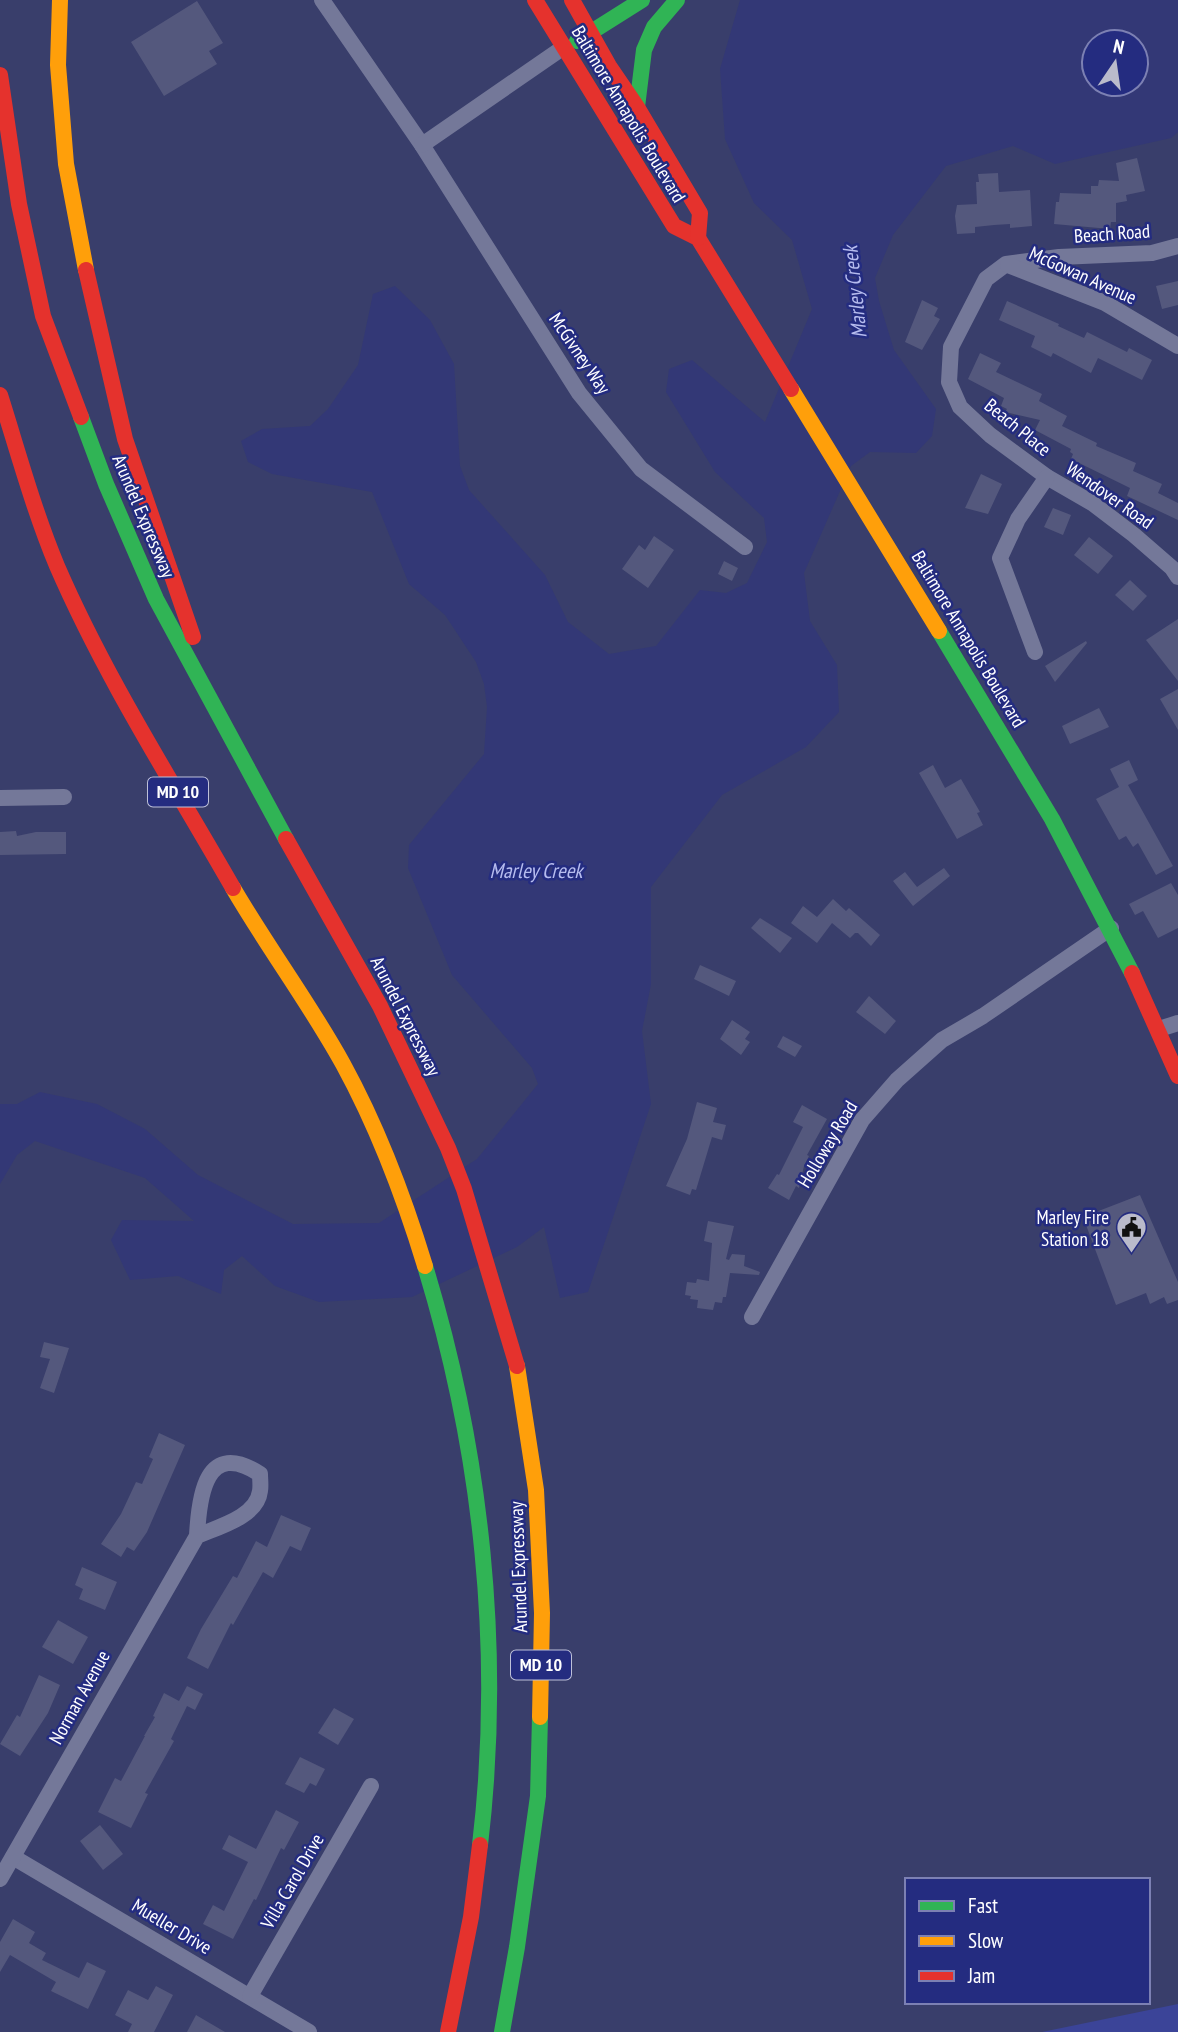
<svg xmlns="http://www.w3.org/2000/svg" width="1178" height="2032" viewBox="0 0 1178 2032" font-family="'PT Sans Narrow',sans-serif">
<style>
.green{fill:#3b4498}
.water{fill:#333876;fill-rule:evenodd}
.building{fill:#54587d}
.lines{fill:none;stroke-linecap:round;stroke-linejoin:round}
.street{stroke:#747899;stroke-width:16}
.fast{stroke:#30b455;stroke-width:16}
.slow{stroke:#ff9f0a;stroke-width:16}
.jam{stroke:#e5322d;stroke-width:16}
.labels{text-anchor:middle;stroke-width:5;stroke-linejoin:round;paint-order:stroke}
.shield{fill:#242c80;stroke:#bdc0d9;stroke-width:2}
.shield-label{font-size:18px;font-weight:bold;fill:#fff}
.street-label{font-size:19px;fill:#fff;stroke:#242c80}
.poi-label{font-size:19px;fill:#fff;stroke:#242c80;text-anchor:end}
.water-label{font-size:21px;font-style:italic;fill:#b6bcee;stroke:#242c80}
</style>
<rect width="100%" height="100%" fill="#393e6b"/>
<polygon class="green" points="1178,2004 1178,2032 1042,2032"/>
<path class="water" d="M740 0H1178V132L1171 138 1055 164 1013 146 946 166 893 235 875 278 879 301 894 350 936 409 932 436 916 453 870 452 851 466 804 573 810 621 837 665 839 712 806 747 722 795 651 887V984L642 1031 651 1104 588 1292 560 1298 544 1227 517 1247 412 1297 319 1302 275 1286 242 1256 224 1270 221 1294 178 1276 130 1280 111 1240 122 1220 194 1221 145 1178 35 1141 17 1155 0 1184V1104H17L40 1092 97 1104 145 1129 198 1175 293 1224 379 1223 477 1159 538 1084 532 1068 452 975 408 868 409 845 484 754 487 707 484 684 476 662 445 615 409 584 372 492 272 474 248 462 241 441 262 429 310 426 328 409 358 365 373 294 395 286 430 320 454 364 460 466 469 490 545 575 568 622 609 654 656 646 700 590 726 593 747 583 767 542 764 518 715 472 666 392 669 369 692 360 765 422 812 309 792 240 754 203 725 139 720 69ZM1094 42H1136V84H1094Z"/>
<g class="building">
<polygon points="197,1 223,43 209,51 217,64 164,96 131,42"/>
<polygon points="1137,158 1145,191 1126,195 1127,201 1116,203 1116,222 1111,222 1110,229 1054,224 1056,202 1059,202 1060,193 1091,194 1091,186 1098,186 1099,180 1119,181 1116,163"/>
<polygon points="998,173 999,192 1030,190 1032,226 1010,228 1010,224 994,225 975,227 975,233 957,234 955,216 957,205 977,204 976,182 979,182 978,174"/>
<polygon points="1178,281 1178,305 1162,309 1156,286"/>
<polygon points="922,300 938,308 934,316 940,319 922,350 905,342"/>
<polygon points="1007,301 1059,324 1058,326 1084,338 1087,332 1127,352 1129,348 1152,360 1142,380 1098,358 1091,373 1053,353 1051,357 1031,347 1035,336 999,320"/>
<polygon points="980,353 1001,363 996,372 1042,394 1039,401 1067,416 1062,426 1097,443 1096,446 1136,463 1133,471 1162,484 1158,493 1178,503 1178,520 1127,496 1130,488 1071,459 1073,454 1070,452 1071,449 1035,430 1040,420 1005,412 1007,409 1001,406 1004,398 968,379"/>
<polygon points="981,474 1002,484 988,514 965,508"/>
<polygon points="1053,508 1071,515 1063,535 1044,527"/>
<polygon points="654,536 674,550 648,588 622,569 639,545 645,550"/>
<polygon points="1089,537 1113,556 1098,574 1074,555"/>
<polygon points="724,561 738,568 732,581 718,574"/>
<polygon points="1130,580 1147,596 1133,611 1115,595"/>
<polygon points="1178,619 1178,681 1146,640"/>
<polygon points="1086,641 1087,643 1055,682 1045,666"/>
<polygon points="1178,689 1178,730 1160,699"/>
<polygon points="1099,708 1109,727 1070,744 1062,726"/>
<polygon points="1129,760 1138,780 1128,785 1173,866 1156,875 1138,843 1133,847 1126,836 1119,840 1096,799 1119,787 1110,769"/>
<polygon points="933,765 945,788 961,779 980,812 977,813 983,825 957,839 919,773"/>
<polygon points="16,831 17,836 36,832 66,832 66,854 0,855 0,832"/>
<polygon points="944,868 950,876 913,906 893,881 905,872 917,887"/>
<polygon points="1171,883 1178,895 1178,928 1158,938 1143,911 1135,915 1129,904"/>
<polygon points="833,899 846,911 849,908 880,935 871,946 858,933 855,933 850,938 832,923 817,943 791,923 803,906 817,917"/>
<polygon points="760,918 792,938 780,953 751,928"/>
<polygon points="700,965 736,981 729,996 694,979"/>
<polygon points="869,996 896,1021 885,1034 856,1012"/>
<polygon points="732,1020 750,1032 745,1039 750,1042 741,1055 720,1039"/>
<polygon points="783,1036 802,1046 795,1057 777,1047"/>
<polygon points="697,1102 717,1108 713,1122 726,1125 722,1140 712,1137 696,1190 692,1189 690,1195 666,1186 687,1139"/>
<polygon points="802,1105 827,1119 807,1155 809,1156 804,1166 799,1188 796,1186 789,1200 768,1188 777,1174 779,1175 803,1127 793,1122"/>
<polygon points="1140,1195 1178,1282 1178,1300 1167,1304 1164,1297 1150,1304 1146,1293 1116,1305 1083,1217"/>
<polygon points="708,1221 734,1226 726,1259 729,1260 732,1254 745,1255 744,1266 760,1272 759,1275 730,1273 726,1297 723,1297 722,1303 715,1302 713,1310 697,1308 698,1300 690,1299 691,1296 685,1295 687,1282 696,1283 697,1279 709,1281 712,1243 704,1241"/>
<polygon points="44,1342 69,1348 54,1393 40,1388 50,1359 40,1357"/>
<polygon points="159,1433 185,1445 147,1532 134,1551 127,1547 121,1557 101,1544 121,1514 136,1482 142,1484 153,1459 149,1457"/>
<polygon points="281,1515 311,1528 301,1551 290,1546 273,1578 263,1572 233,1625 231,1623 208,1669 187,1658 201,1629 233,1576 237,1578 256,1541 267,1547"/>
<polygon points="82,1567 117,1582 105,1610 79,1599 83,1589 75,1585"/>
<polygon points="58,1620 88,1637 73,1664 42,1647"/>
<polygon points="39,1675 60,1685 48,1713 20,1756 0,1744 17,1715 20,1717"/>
<polygon points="187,1686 203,1694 195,1710 187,1706 171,1739 174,1741 145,1793 148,1794 131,1828 98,1812 115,1778 121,1781 145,1736 144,1736 155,1717 153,1716 164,1693 179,1701"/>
<polygon points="334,1708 354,1719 338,1745 318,1733"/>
<polygon points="300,1757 325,1769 316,1786 310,1783 304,1793 285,1784"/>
<polygon points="276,1810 299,1822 284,1850 281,1848 256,1900 254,1899 233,1939 203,1924 213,1905 224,1911 248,1862 222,1849 229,1835 256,1849"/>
<polygon points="100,1825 123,1854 103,1870 80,1841"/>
<polygon points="13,1919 35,1932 29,1943 46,1953 42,1960 79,1978 87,1962 106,1971 88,2009 51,1991 56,1982 10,1955 0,1972 0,1942"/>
<polygon points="156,1986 173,1995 154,2032 128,2032 132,2024 115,2015 128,1990 148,2000"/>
<polygon points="196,2015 225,2032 187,2032"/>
</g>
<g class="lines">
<g class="street">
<polyline points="322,0 422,145 579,393 641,469 745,547"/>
<polyline points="422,145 564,47"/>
<polyline points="1178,246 1152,253 1059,257 1006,264 986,279 951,347 949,382 960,407 990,435 1047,477 1092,503 1134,535 1172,568 1178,577"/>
<polyline points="1008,265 1105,303 1178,346"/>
<polyline points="1035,652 1000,558 1018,519 1047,477"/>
<polyline points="0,798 64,797"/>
<polyline points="1159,1029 1178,1023"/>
<polyline points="752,1317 862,1120 897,1080 942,1040 983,1016 1111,928"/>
<polyline points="13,1857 309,2032"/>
<path d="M0 1879 197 1536C199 1495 206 1439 260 1474 260 1479 261 1486 260 1491 257 1517 218 1527 197 1536"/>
<polyline points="250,1996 371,1786"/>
</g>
<g class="fast">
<polyline points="577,41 642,0"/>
<polyline points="637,107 644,50 654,27 677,0"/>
<polyline points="81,417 106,484 156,599 286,839"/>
<polyline points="939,631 1052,819 1132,973"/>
<path d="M425 1266C482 1453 503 1651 480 1845"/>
<polyline points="502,2032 517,1947 538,1796 540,1717"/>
</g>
<g class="slow">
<polyline points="60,0 58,65 66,164 86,270"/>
<polyline points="791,389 939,631"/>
<path d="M233 888C268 948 310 1004 343 1064 378 1128 404 1197 425 1266"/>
<polyline points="517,1366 536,1490 542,1613 540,1717"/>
</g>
<g class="jam">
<polyline points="535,0 674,226 698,238 791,389"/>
<polyline points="572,0 609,66 637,107 700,213 698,238"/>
<polyline points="0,75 19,204 43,316 81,417"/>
<polyline points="86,270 125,439 193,637"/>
<path d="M0 395C18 452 34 511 57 566 106 679 173 783 233 888"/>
<polyline points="286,839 380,1006 448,1148 464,1189 517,1366"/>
<polyline points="1132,973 1178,1076"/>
<polyline points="448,2032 471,1917 480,1845"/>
</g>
</g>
<defs>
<symbol id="civic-pin" viewBox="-11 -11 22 30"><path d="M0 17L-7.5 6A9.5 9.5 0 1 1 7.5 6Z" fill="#babbcb" stroke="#242c80"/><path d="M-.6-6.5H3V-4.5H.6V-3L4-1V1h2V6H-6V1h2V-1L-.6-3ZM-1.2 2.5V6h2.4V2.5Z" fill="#111"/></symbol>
</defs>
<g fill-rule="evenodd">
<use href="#civic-pin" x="1114" y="1210" width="35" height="47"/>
</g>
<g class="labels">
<g class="shield">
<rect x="148" y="777.5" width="60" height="29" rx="5"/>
<rect x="511" y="1650.5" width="60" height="29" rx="5"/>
</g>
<g class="shield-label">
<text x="178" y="798">MD 10</text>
<text x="541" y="1671">MD 10</text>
</g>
<g class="street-label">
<text transform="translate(629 114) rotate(59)" y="7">Baltimore Annapolis Boulevard</text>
<text transform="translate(1112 233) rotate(-4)" y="7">Beach Road</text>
<text transform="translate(1083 275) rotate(24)" y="7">McGowan Avenue</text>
<text transform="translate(580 353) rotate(56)" y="7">McGivney Way</text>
<text transform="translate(1018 427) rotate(39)" y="7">Beach Place</text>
<text transform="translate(1110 495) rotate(35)" y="7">Wendover Road</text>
<text transform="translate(144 516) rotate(67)" y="7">Arundel Expressway</text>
<text transform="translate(969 639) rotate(59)" y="7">Baltimore Annapolis Boulevard</text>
<text transform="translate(406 1016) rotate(63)" y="7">Arundel Expressway</text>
<text transform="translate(827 1144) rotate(-59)" y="7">Holloway Road</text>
<text transform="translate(518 1567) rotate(-92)" y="7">Arundel Expressway</text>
<text transform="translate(79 1697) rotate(-61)" y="7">Norman Avenue</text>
<text transform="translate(292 1881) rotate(-60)" y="7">Villa Carol Drive</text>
<text transform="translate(172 1926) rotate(31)" y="7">Mueller Drive</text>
</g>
<g class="poi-label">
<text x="1109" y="1224">Marley Fire<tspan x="1109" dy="22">Station 18</tspan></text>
</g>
<g class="water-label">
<text transform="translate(855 292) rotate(-96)" y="7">Marley Creek</text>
<text x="536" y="878">Marley Creek</text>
</g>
</g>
<rect x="905" y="1878" width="245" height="126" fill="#242c80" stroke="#7c80b3" stroke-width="2"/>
<rect x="919" y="1901" width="35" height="10" fill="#30b455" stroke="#7c80b3" stroke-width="2"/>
<text x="968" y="1913" font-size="21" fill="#ffffff">Fast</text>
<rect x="919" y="1936" width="35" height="10" fill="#ff9f0a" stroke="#7c80b3" stroke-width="2"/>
<text x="968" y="1948" font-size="21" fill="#ffffff">Slow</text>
<rect x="919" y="1971" width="35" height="10" fill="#e5322d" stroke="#7c80b3" stroke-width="2"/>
<text x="968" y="1983" font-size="21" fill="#ffffff">Jam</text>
<g transform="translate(1115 63) rotate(13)"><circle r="33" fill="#242c80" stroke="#7c80b3" stroke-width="2"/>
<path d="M0-5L12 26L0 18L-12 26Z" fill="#babbcb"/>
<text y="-10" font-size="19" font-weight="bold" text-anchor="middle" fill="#ffffff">N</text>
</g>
</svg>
